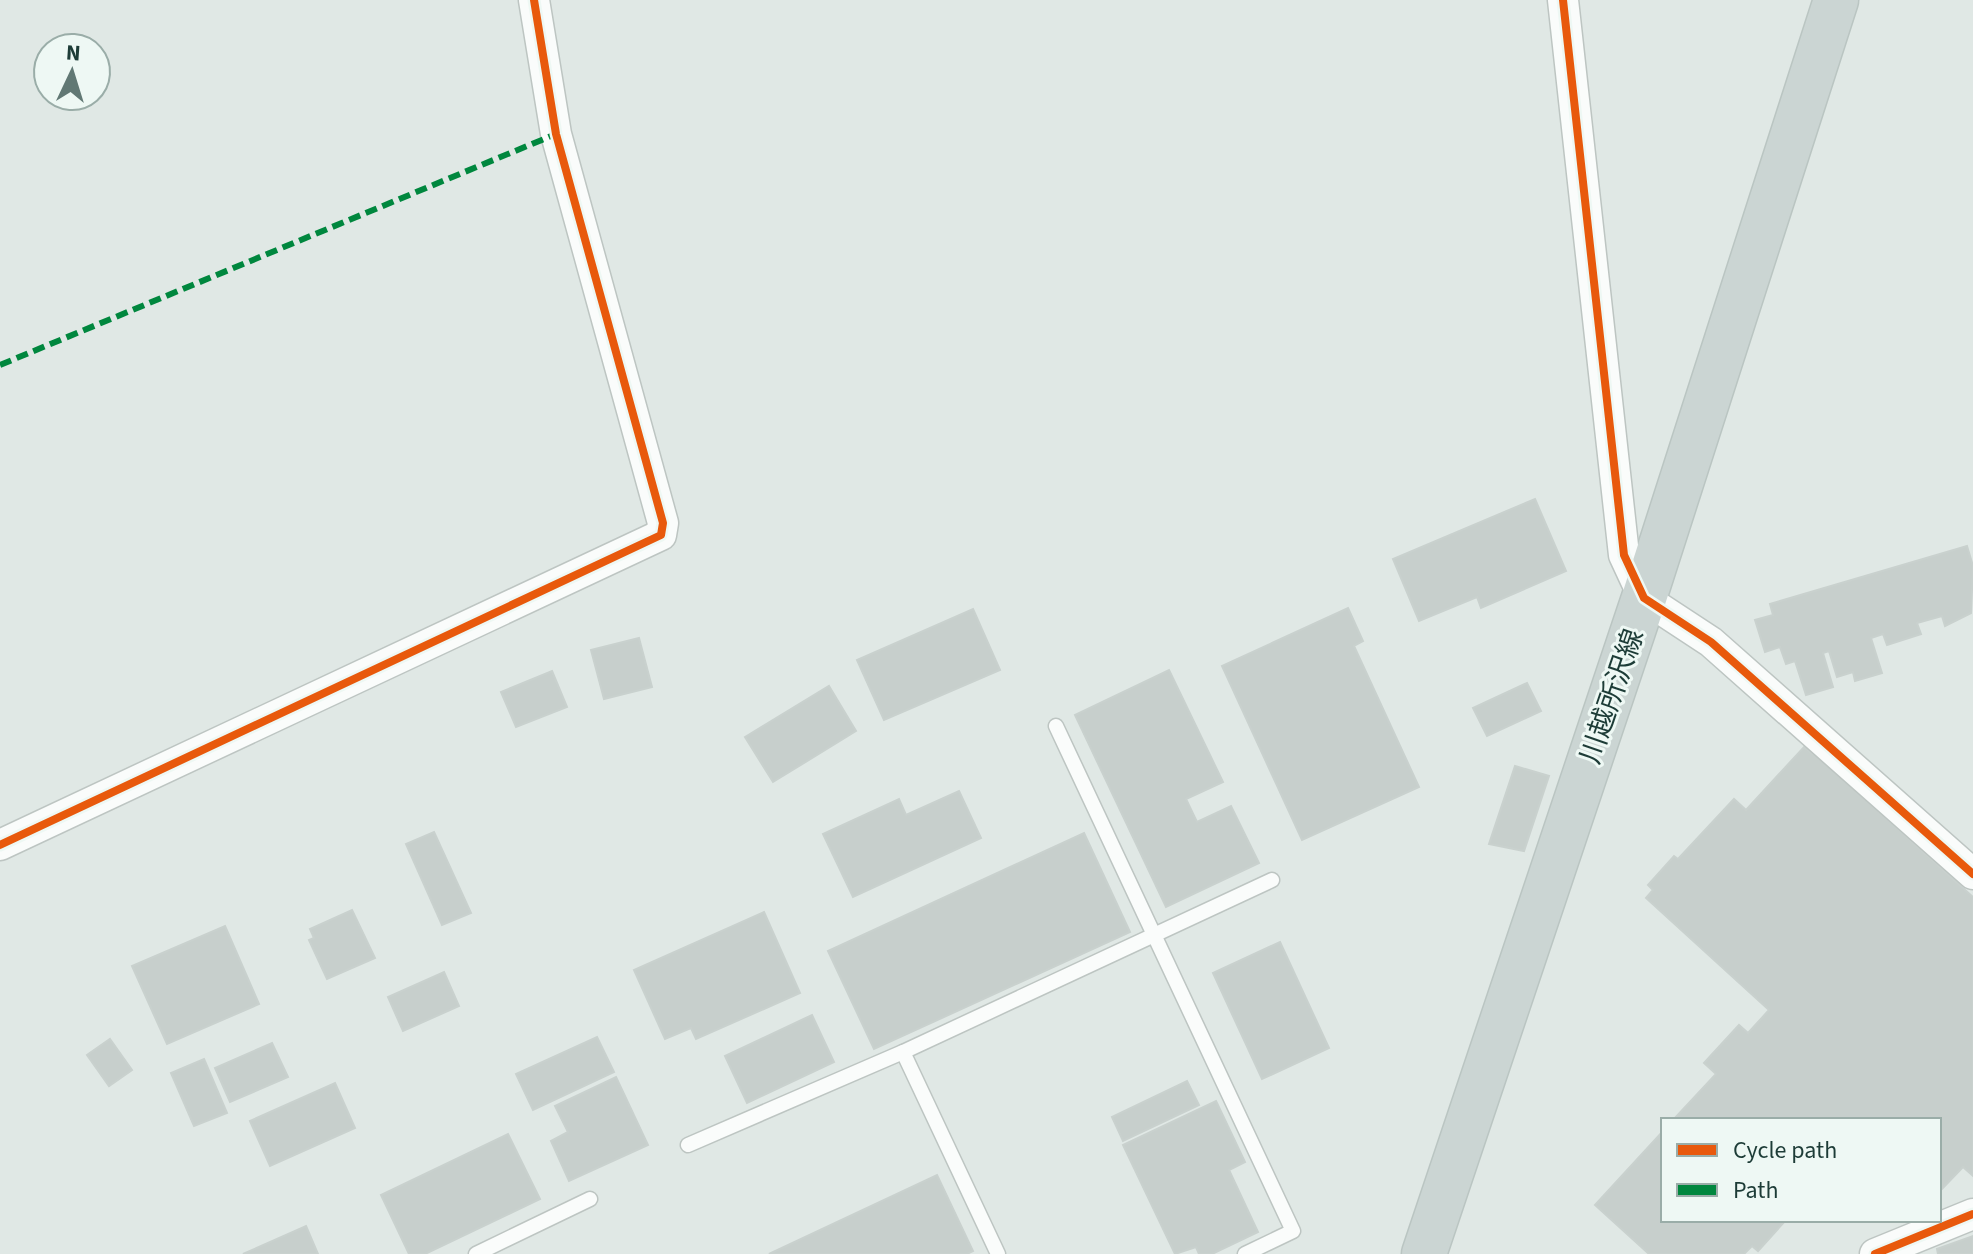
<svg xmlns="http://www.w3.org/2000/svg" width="1973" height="1254" viewBox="0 0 1973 1254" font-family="'Source Sans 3','Noto Sans JP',sans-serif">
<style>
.building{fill:#c7cfcc;stroke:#c9d1ce;stroke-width:2}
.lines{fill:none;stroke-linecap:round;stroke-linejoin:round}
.lane-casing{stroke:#bdc5c2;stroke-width:17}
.street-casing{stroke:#bdc5c2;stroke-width:33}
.primary-casing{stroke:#bac5c2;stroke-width:47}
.lane{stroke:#fafcfb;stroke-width:14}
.street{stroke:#fafcfb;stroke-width:30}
.primary{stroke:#cbd5d3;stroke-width:44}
.quiet{stroke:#00873e;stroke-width:6;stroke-dasharray:12 6;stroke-linecap:butt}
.cycleway-casing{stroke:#eef8f4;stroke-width:13}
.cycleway{stroke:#e8590c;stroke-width:8}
.labels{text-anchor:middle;stroke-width:6;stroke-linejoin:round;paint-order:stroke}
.street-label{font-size:28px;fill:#1d3c37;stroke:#eef8f4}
</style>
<rect width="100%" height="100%" fill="#e0e8e5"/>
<g class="building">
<polygon points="1535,499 1566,571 1481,608 1477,597 1419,621 1393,559"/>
<polygon points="1967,546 1973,566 1971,613 1945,626 1942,616 1917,623 1921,634 1887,645 1883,634 1871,638 1882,673 1855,681 1853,672 1837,677 1829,651 1823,653 1833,687 1806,695 1795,661 1786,664 1780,647 1765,652 1755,620 1773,615 1770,604"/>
<polygon points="1348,608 1363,641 1354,646 1419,787 1302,840 1222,666"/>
<polygon points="973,609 1000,670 884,720 857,660"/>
<polygon points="639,638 652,687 604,699 591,650"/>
<polygon points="1169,670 1223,782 1186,799 1197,822 1231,806 1259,863 1166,907 1075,715"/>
<polygon points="552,671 567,707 516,727 501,692"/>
<polygon points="1527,683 1541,711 1487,736 1473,708"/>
<polygon points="829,686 856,731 773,782 745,737"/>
<polygon points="1804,747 1813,754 1818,748 1838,766 1833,770 1973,897 1973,1176 1963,1167 1939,1192 1939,1120 1673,1120 1716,1074 1704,1063 1739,1025 1748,1033 1769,1010 1646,898 1653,890 1648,885 1674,856 1678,859 1734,799 1746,810"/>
<polygon points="1515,766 1549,776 1524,851 1489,844"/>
<polygon points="959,791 981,838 853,897 823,834 899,799 906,815"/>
<polygon points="434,832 471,913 442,925 406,844"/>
<polygon points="1084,833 1130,932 874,1049 828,951"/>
<polygon points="352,910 375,958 327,979 309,940 314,938 310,929"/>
<polygon points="764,912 800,993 696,1039 691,1028 665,1039 634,970"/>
<polygon points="225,926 259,1004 167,1044 132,966"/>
<polygon points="1280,942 1329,1048 1262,1079 1213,973"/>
<polygon points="444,972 459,1006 403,1031 388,997"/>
<polygon points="812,1015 834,1062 747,1103 725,1056"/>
<polygon points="597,1037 614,1072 533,1110 516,1074"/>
<polygon points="110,1039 132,1070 109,1086 87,1055"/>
<polygon points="272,1043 288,1077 230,1102 215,1068"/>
<polygon points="204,1059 227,1113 194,1126 171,1073"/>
<polygon points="616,1077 648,1145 569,1181 551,1141 568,1132 555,1106"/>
<polygon points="1187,1081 1199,1105 1123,1141 1112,1117"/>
<polygon points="335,1083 355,1128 270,1166 250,1121"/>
<polygon points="1216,1101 1245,1162 1229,1170 1258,1232 1212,1254 1199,1254 1196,1247 1175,1254 1123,1145"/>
<polygon points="1663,1131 1663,1220 1786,1220 1758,1251 1752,1246 1744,1254 1649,1254 1595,1205"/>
<polygon points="508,1134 540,1199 425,1254 409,1254 381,1195"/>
<polygon points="937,1175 973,1251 967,1254 769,1254"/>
<polygon points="306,1226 318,1254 243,1254"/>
<polygon points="1973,1236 1973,1254 1938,1254 1937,1249"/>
</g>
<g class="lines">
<defs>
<g id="lane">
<polyline points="1056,726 1293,1231 1245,1254"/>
<polyline points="903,1052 998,1254"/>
<polyline points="688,1145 903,1052 1272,880"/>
<polyline points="476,1254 590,1199"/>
</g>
<g id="street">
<polyline points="1563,0 1624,555 1644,598 1711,642 1973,874"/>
<polyline points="0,845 661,535 663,523 556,134 534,0"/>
<polyline points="1875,1254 1973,1214"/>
</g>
<polyline id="primary" points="1424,1254 1644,598 1836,0"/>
</defs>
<use href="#lane" class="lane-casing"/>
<use href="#street" class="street-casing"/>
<use href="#primary" class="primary-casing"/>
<use href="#lane" class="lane"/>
<use href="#street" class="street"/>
<use href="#primary" class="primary"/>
<polyline class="quiet" points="0,365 556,134"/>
<defs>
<g id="cycleway">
<polyline points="1563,0 1624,555 1644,598 1711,642 1973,874"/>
<polyline points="0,845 661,535 663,523 556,134 534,0"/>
<polyline points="1875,1254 1973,1214"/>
</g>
</defs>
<use href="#cycleway" class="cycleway-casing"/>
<use href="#cycleway" class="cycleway"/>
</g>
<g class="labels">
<g class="street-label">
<text transform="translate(1611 696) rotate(-71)" y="10">川越所沢線</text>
</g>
</g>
<rect x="1661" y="1118" width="280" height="104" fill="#eef8f4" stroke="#9aada8" stroke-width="2"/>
<rect x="1677" y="1144" width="40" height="12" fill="#e8590c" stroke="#9aada8" stroke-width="2"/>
<text x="1733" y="1158" font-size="24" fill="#1d3c37">Cycle path</text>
<rect x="1677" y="1184" width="40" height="12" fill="#00873e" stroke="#9aada8" stroke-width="2"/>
<text x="1733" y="1198" font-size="24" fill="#1d3c37">Path</text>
<g transform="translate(72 72) rotate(4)"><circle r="38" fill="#eef8f4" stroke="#9aada8" stroke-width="2"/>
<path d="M0-6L14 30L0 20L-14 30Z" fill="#617874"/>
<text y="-12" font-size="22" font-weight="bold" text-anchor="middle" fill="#1d3c37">N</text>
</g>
</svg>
